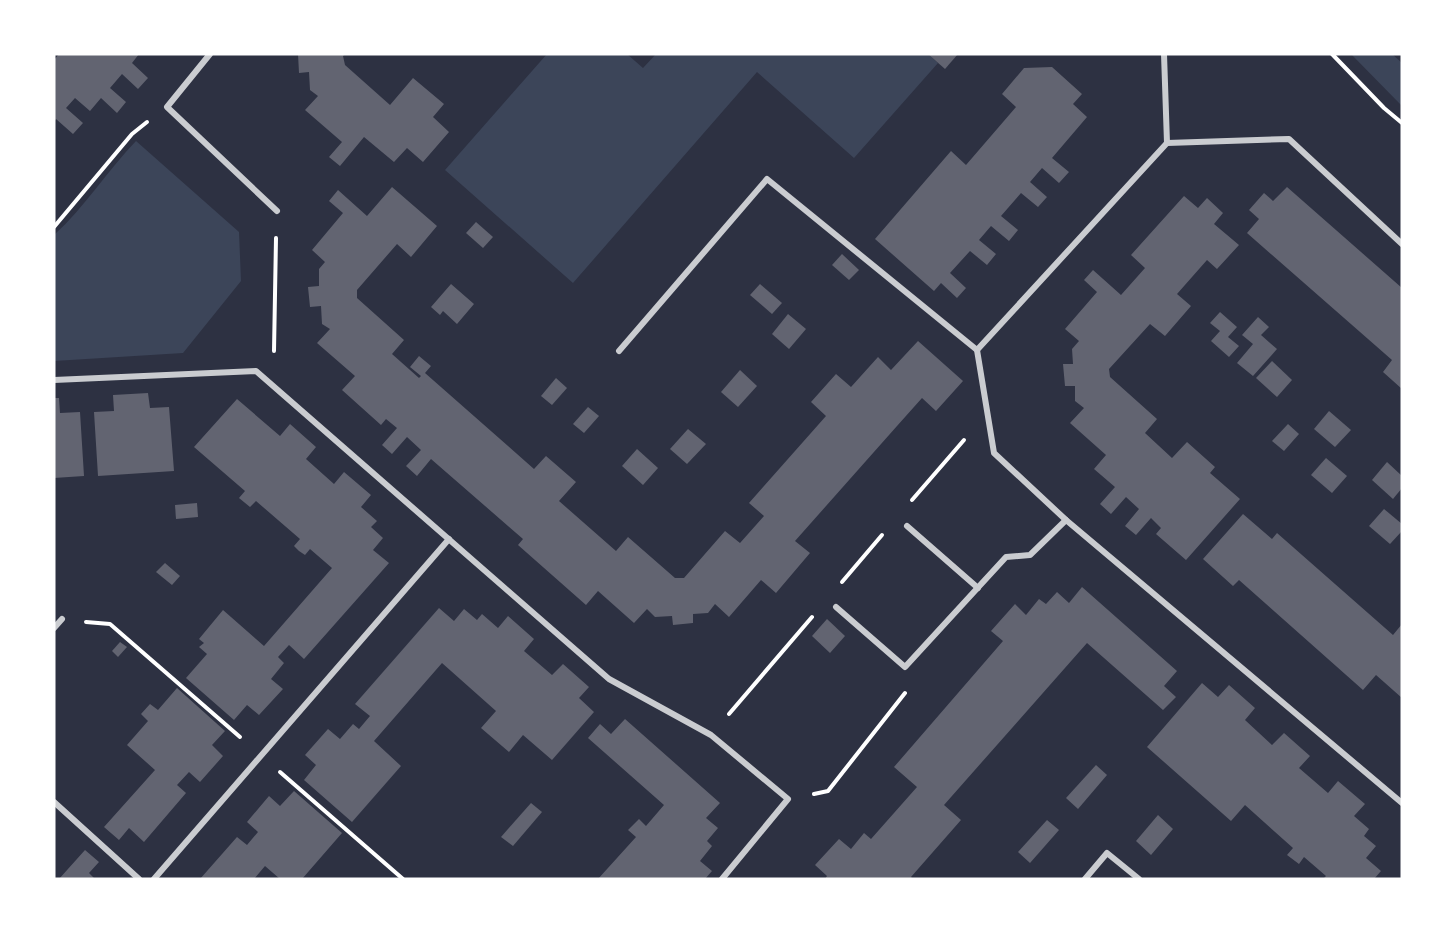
<svg xmlns="http://www.w3.org/2000/svg" width="1456" height="933" viewBox="0 0 1456 933" font-family="Literata,serif">
<style>
.green{fill:#3c4559}
.building{fill:#626471}
.lines{fill:none;stroke-linecap:round;stroke-linejoin:round}
.path{stroke:#fff;stroke-width:4}
.minor{stroke:#caccd0;stroke-width:6}
</style>
<rect width="100%" height="100%" fill="#2d3142"/>
<g class="green">
<polygon points="547,54 627,54 643,68 656,54 928,54 938,63 854,158 757,72 573,283 445,170"/>
<polygon points="1351,54 1392,54 1402,63 1402,106"/>
<path d="M136 141 239 232 241 281 183 353 54 361V235C85 207 107 171 136 141Z"/>
</g>
<g class="building">
<polygon points="59,54 139,54 132,63 148,78 138,89 122,74 110,88 126,102 117,113 101,98 90,111 75,98 66,108 83,123 73,134 56,119 54,122 54,60"/>
<polygon points="298,54 345,54 343,56 345,65 390,105 413,78 444,104 433,117 449,132 423,162 407,148 394,162 364,137 340,166 329,157 342,142 305,110 318,96 310,90 309,72 299,73"/>
<polygon points="928,54 958,54 945,69"/>
<polygon points="1052,67 1082,94 1073,104 1087,117 1052,158 1069,172 1059,183 1042,168 1030,182 1047,197 1038,207 1021,193 1001,216 1018,230 1009,241 991,226 979,240 996,254 987,265 970,251 950,273 966,288 957,298 941,283 934,291 875,239 951,151 966,165 1016,107 1002,94 1024,68"/>
<polygon points="392,187 437,226 411,257 397,244 357,290 357,298 404,340 392,354 419,378 421,376 410,367 419,356 431,366 425,373 534,469 546,456 576,482 559,501 616,551 628,537 675,578 684,578 725,531 740,543 764,516 749,503 826,416 811,402 836,374 851,387 878,357 891,370 918,341 963,381 936,411 922,398 897,426 795,541 810,553 776,593 761,580 729,617 715,604 708,613 693,614 693,623 673,625 672,616 655,617 647,609 634,623 598,591 586,605 518,545 523,539 431,459 417,476 406,466 421,450 407,437 392,454 382,445 397,428 386,419 381,425 342,390 355,376 317,343 330,329 322,324 321,306 310,307 308,287 319,286 319,269 325,262 312,250 343,213 329,201 338,190 367,216"/>
<polygon points="1287,187 1402,288 1402,389 1383,372 1392,360 1247,233 1259,219 1249,210 1264,193 1273,201"/>
<polygon points="1184,196 1198,208 1207,198 1223,213 1214,224 1239,245 1217,269 1207,260 1177,294 1191,306 1165,336 1150,324 1109,369 1110,377 1157,419 1145,433 1172,458 1187,442 1215,467 1210,473 1240,499 1186,560 1156,534 1161,528 1151,518 1136,535 1125,526 1139,509 1126,497 1111,514 1100,504 1115,487 1094,469 1106,455 1070,423 1084,408 1075,401 1075,386 1065,386 1063,364 1073,364 1072,349 1079,341 1065,329 1097,292 1084,280 1093,270 1121,295 1145,268 1131,255"/>
<polygon points="476,222 493,237 483,248 466,233"/>
<polygon points="842,254 859,270 849,280 832,265"/>
<polygon points="451,284 474,304 457,324 443,311 440,315 431,307"/>
<polygon points="760,284 782,303 772,314 750,295"/>
<polygon points="1220,312 1237,327 1228,337 1239,346 1229,357 1211,341 1220,331 1210,323"/>
<polygon points="788,314 806,329 789,349 772,334"/>
<polygon points="1258,317 1269,327 1261,335 1277,349 1253,376 1237,363 1253,344 1242,335"/>
<polygon points="1272,361 1292,380 1277,397 1256,378"/>
<polygon points="740,370 757,386 738,407 721,392"/>
<polygon points="556,378 567,388 552,405 541,396"/>
<polygon points="148,393 150,408 169,407 174,471 98,476 94,412 114,411 113,395"/>
<polygon points="54,398 59,398 60,413 80,412 84,476 54,478"/>
<polygon points="237,399 280,436 290,424 316,447 306,459 334,484 344,472 371,495 361,507 377,521 371,527 383,538 373,550 389,563 304,659 289,645 278,657 284,663 271,679 283,689 259,715 247,705 234,720 186,678 207,654 199,647 204,643 199,639 223,610 264,646 332,568 310,549 305,555 299,551 294,546 300,539 256,501 250,507 239,498 245,491 194,447"/>
<polygon points="588,407 599,416 584,433 573,424"/>
<polygon points="1329,411 1351,430 1335,447 1314,429"/>
<polygon points="1288,424 1299,434 1284,451 1272,441"/>
<polygon points="688,429 706,444 687,464 670,449"/>
<polygon points="637,449 658,468 643,485 622,466"/>
<polygon points="1326,458 1347,476 1332,493 1311,475"/>
<polygon points="1387,462 1402,476 1402,488 1393,499 1372,480"/>
<polygon points="197,503 198,517 176,519 175,505"/>
<polygon points="1384,509 1402,524 1402,531 1390,544 1369,526"/>
<polygon points="1243,514 1272,539 1277,533 1393,635 1402,624 1402,698 1376,675 1363,690 1239,580 1233,586 1203,559"/>
<polygon points="165,563 180,576 172,585 156,572"/>
<polygon points="1082,587 1177,671 1164,686 1176,697 1163,710 1087,643 944,805 961,820 911,877 913,879 825,879 827,876 815,865 839,839 851,849 864,833 871,839 917,787 894,767 1003,641 991,631 1015,604 1026,615 1039,599 1046,604 1057,592 1069,603"/>
<polygon points="439,608 454,621 464,609 477,620 482,614 498,628 508,616 534,639 524,651 552,675 563,664 589,687 579,698 594,712 552,760 523,735 509,752 481,728 496,711 442,663 374,741 401,766 352,822 304,780 316,765 305,755 328,729 340,739 353,724 359,729 370,716 355,704"/>
<polygon points="827,619 845,636 830,653 812,636"/>
<polygon points="120,642 127,647 118,657 112,651"/>
<polygon points="1202,683 1218,697 1229,685 1255,708 1245,720 1272,745 1284,733 1310,756 1299,768 1328,793 1338,781 1365,804 1354,816 1369,829 1364,836 1376,846 1366,858 1381,871 1374,879 1323,879 1326,876 1304,857 1299,864 1287,855 1293,848 1245,805 1231,821 1147,747"/>
<polygon points="177,688 225,731 212,745 223,756 200,782 189,772 177,785 186,793 144,842 129,828 119,840 104,827 155,770 127,745 148,721 141,714 150,704 158,710"/>
<polygon points="625,719 720,803 706,818 718,828 707,841 712,846 700,861 712,871 705,879 598,879 636,837 628,830 639,819 646,826 664,805 588,738 600,724 611,734"/>
<polygon points="1096,765 1107,775 1078,809 1066,798"/>
<polygon points="294,791 342,833 302,879 280,879 265,866 254,879 200,879 237,837 247,845 258,832 247,822 269,796 280,806"/>
<polygon points="531,803 542,812 513,846 501,837"/>
<polygon points="1158,815 1173,829 1151,855 1136,841"/>
<polygon points="1047,820 1059,830 1030,863 1018,852"/>
<polygon points="85,850 99,862 89,873 95,879 59,879"/>
</g>
<g class="lines">
<g class="path">
<polyline points="1332,54 1384,108 1402,123"/>
<polyline points="54,227 132,134 147,122"/>
<polyline points="274,351 276,238"/>
<polyline points="912,500 964,440"/>
<polyline points="842,582 882,535"/>
<polyline points="86,622 110,624 240,737"/>
<polyline points="729,714 812,617"/>
<polyline points="280,772 403,879"/>
<polyline points="814,794 828,791 905,693"/>
</g>
<g class="minor">
<polyline points="210,54 167,107 277,211"/>
<polyline points="1167,143 1289,139 1402,244"/>
<polyline points="977,350 1167,143 1164,54"/>
<polyline points="619,351 767,179 977,350 994,453 1066,520 1402,803"/>
<polyline points="54,380 256,371 609,679 711,735 788,799 722,879"/>
<polyline points="907,526 978,588"/>
<polyline points="836,607 905,667 1006,557 1030,555 1066,520"/>
<polyline points="54,628 62,619"/>
<polyline points="54,802 139,879"/>
<polyline points="154,879 449,539"/>
<polyline points="1085,879 1107,853 1139,879"/>
</g>
</g>
<rect width="1456" height="933" fill="none" stroke="#ffffff" stroke-width="111"/>
</svg>
